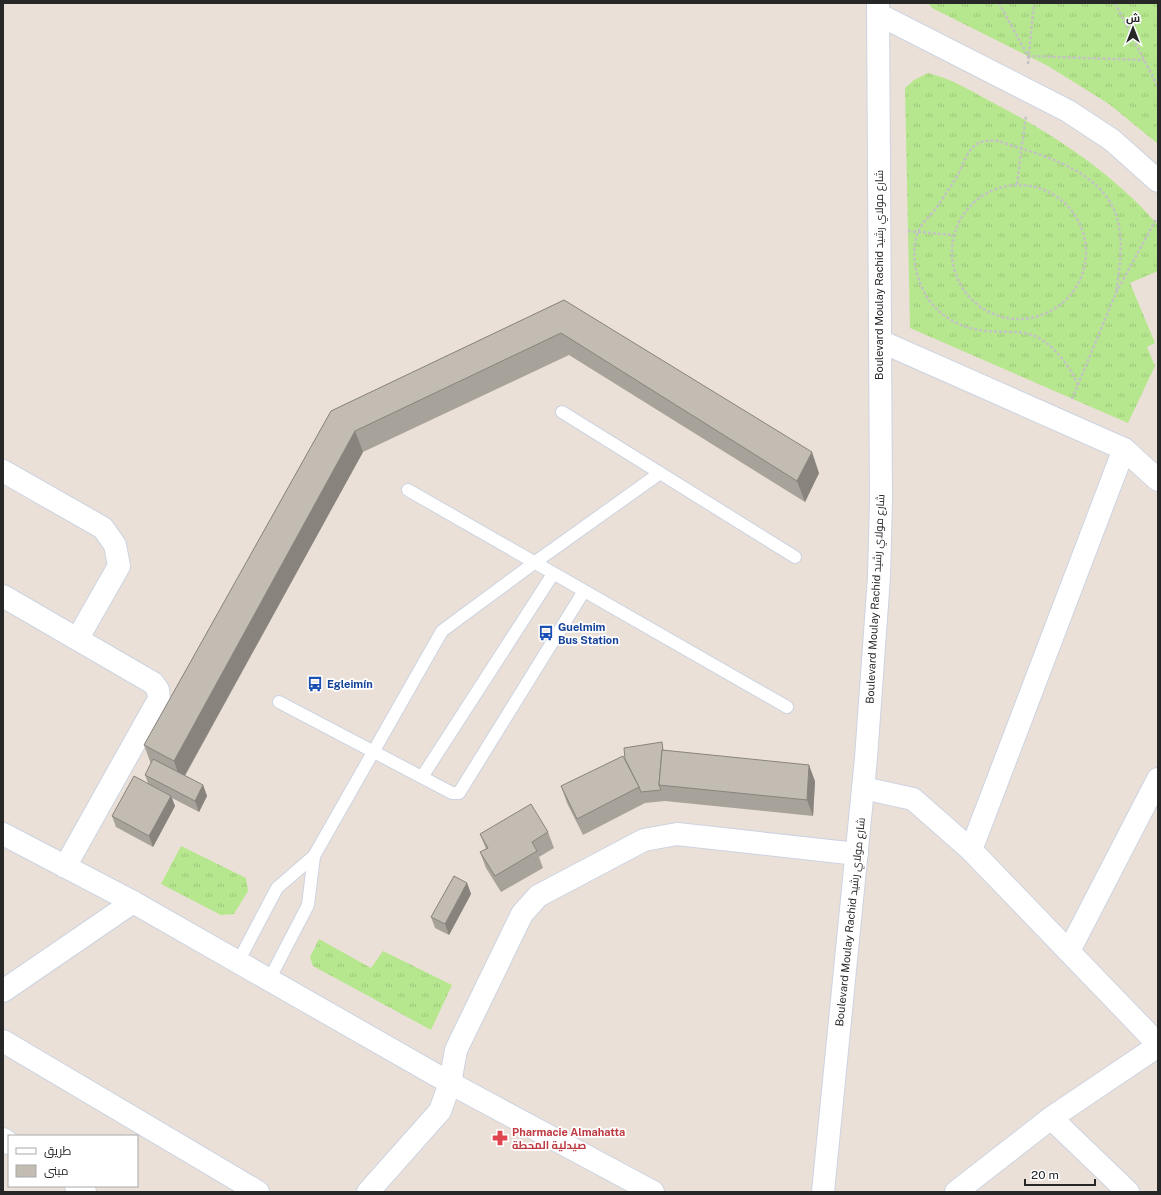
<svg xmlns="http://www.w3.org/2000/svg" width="1161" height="1195" viewBox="0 0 1161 1195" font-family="'Public Sans',Cairo,sans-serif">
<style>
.grass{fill:url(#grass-tufts)}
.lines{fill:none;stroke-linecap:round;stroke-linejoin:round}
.service-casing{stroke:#ccd3e2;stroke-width:14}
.minor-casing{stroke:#ccd3e2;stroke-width:24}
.tertiary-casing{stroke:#ccd3e2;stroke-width:24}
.path{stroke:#c3c3c3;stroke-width:2.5;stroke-dasharray:3 2;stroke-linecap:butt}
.service{stroke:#fff;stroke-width:12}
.minor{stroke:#fff;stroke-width:22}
.tertiary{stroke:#fff;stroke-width:22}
.wall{fill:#a7a29a}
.shaded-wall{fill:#88847d}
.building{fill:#c2bcb3;stroke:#88847d}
.labels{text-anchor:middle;stroke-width:3.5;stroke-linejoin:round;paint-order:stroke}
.street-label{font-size:11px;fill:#272727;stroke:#fff}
.transit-label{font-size:11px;font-weight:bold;fill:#164399;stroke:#fff;text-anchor:start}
.health-label{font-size:11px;font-weight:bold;fill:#be3a42;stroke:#fff;text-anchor:start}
</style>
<defs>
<pattern id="grass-tufts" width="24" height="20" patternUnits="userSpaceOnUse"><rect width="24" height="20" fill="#b6e78e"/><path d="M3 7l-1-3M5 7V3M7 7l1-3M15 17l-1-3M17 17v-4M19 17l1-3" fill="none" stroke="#9cc67a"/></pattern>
</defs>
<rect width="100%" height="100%" fill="#ebe0d7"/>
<g class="grass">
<polygon points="928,3 1158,3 1158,144 1109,104 1048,66 932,8"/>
<path d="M928 73C949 78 968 89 988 100 1050 132 1112 172 1158 225V271L1130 283 1155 343 1147 347 1155 366 1128 423 910 328 905 88 914 80Z"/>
<polygon points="181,846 246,878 248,891 234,914 221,915 161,884"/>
<polygon points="319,939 371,968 383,951 452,985 431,1030 313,966 310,957"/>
</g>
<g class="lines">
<defs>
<g id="service">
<polyline points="562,412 795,557"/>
<polyline points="408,490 787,707"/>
<polyline points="279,702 452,793 459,793 584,591"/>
<polyline points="422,777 553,574"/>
<polyline points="238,962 277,888 314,856 442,631 534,563 660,473"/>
<polyline points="269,980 308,905 314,856"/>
</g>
<g id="minor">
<polyline points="878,14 1068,111 1112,140 1158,181"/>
<polyline points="880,341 1124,449 1158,480"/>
<polyline points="3,471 103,528 115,545 119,566 78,638"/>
<polyline points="3,596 153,683 158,690 159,699 65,867"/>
<polyline points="863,788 913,799 971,850 1158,1044"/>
<polyline points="971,850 1124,449"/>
<polyline points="1069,951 1158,779"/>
<polyline points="3,991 133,902"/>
<polyline points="3,1041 258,1192"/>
<polyline points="1051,1118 1128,1192"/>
<polyline points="3,1139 9,1143"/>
<polyline points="76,1186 85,1192"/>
<polyline points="368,1192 440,1111 450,1083 456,1050 522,914 538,896 644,840 677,834 857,854"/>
<polyline points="956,1192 1051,1118 1158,1046"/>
</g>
<g id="tertiary">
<polyline points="3,834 133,902 450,1083 653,1192"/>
<polyline points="823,1192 866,758 879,577 881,500 878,3"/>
</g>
</defs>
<use href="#service" class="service-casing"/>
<use href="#minor" class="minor-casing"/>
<use href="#tertiary" class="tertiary-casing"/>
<g class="path">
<polyline points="999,3 1028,56 1144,60"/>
<polyline points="1115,3 1158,87"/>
<polyline points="1028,64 1034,3"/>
<polyline points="1017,184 1026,115"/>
<circle cx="1019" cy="252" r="67"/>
<polyline points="908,231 953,235"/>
<path d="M1078 385C1071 367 1051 341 1032 335 1018 330 1002 333 987 331 956 328 931 312 920 283 914 268 912 248 918 232 920 225 929 217 934 211 942 200 949 189 956 178 969 156 967 138 998 141 1044 156 1109 171 1119 226 1123 248 1119 272 1116 293"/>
<polyline points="1072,399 1116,293 1155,221 1158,220"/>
</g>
<use href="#service" class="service"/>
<use href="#minor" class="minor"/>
<use href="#tertiary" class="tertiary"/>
</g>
<g class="wall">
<polygon points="564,300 819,473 805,502 569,355 363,452 185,776 203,785 207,796 199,812 172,798 175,806 153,847 116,827 112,816 148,783 145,775 151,764 144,745 331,411"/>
<polygon points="665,750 815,781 813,816 665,801 645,803 583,835 567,803 561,786"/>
<polygon points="548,832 554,848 539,857 543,868 501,892 486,868 480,852 486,849 480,834"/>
<polygon points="467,883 471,894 449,935 435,928 431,917"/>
</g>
<g class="shaded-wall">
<polygon points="355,431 363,452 181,782 174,761"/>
<polygon points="812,452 819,473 805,502 797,481"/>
<polygon points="809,765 815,781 813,816 807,800"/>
<polygon points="203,785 207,796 199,812 195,801"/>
<polygon points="171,796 175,806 153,847 149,836"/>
<polygon points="467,883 471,894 449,935 445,924"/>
</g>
<g class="building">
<polygon points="564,300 812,452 797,481 561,333 355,431 174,761 144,745 331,411"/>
<polygon points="662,742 663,750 662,750 659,785 661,790 641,792 639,787 625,759 624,748"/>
<polygon points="662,750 809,765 807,800 659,785"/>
<polygon points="623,756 639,787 577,819 561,786"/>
<polygon points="153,759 203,785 195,801 145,775"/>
<polygon points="134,776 171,796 149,836 112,816"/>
<polygon points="531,804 548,832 532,842 537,851 495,876 480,852 488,848 480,834"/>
<polygon points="454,876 467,883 445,924 431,917"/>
</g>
<defs>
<symbol id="bus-bare" viewBox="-9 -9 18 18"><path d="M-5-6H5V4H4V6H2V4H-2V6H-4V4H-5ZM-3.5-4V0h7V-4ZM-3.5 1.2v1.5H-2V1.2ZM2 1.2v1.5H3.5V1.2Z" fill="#1a4fb4" stroke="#fff" stroke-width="2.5" paint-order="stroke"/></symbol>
<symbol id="pharmacy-bare" viewBox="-9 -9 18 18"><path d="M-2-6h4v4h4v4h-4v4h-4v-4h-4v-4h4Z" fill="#e0444e" stroke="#fff" stroke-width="2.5" paint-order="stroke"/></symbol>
</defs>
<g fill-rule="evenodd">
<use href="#bus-bare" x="535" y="622" width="22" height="22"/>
<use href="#bus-bare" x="304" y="673" width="22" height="22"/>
<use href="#pharmacy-bare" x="489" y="1127" width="22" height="22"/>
</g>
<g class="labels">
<g class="street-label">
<text transform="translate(879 275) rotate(-90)" y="4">Boulevard Moulay Rachid شارع مولاي رشيد</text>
<text transform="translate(875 599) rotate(-87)" y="4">Boulevard Moulay Rachid شارع مولاي رشيد</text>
<text transform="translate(850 922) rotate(-84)" y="4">Boulevard Moulay Rachid شارع مولاي رشيد</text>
</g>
<g class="transit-label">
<text x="558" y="631">Guelmim<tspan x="558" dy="13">Bus Station</tspan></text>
<text x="327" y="688">Egleimín</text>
</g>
<g class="health-label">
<text x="512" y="1136">Pharmacie Almahatta<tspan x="512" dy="13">صيدلية المحطة</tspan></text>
</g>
</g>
<rect width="1161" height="1195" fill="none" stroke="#272727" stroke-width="8"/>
<rect x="8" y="1135" width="130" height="52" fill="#ffffff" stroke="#a9a9a9"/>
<rect x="16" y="1148" width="20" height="6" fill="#ffffff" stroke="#a9a9a9"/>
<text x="44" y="1155" font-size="12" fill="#272727">طريق</text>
<rect x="16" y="1165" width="20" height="12" fill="#c2bcb3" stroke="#a9a9a9"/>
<text x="44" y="1175" font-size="12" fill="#272727">مبنى</text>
<g transform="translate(1133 28)" stroke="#ffffff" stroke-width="3" paint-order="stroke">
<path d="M0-3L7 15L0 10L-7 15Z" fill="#272727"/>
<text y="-6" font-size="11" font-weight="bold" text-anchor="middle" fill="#272727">ش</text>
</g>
<path d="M1025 1179v6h70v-6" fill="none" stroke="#272727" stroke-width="2"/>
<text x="1031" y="1179" font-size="12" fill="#272727" stroke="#ffffff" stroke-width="3" paint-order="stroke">20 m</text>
</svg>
